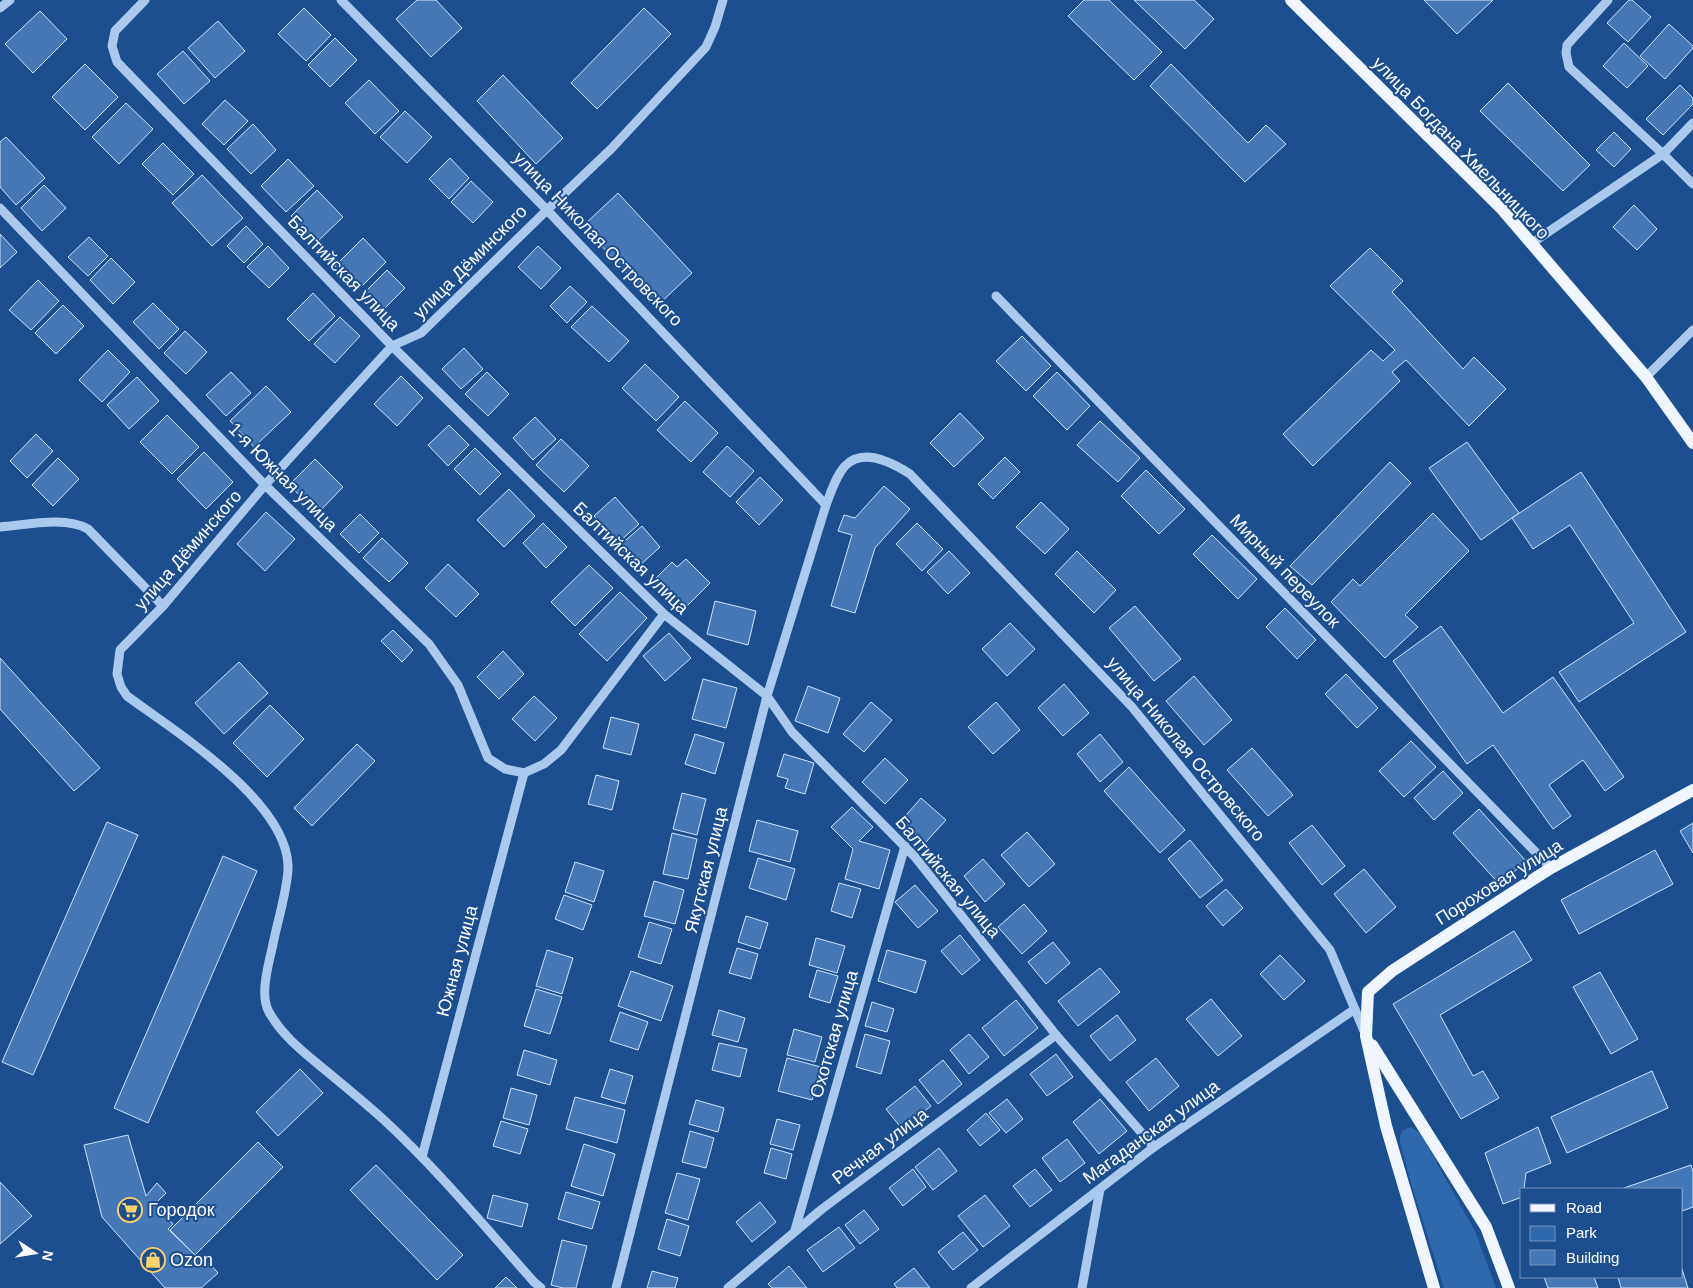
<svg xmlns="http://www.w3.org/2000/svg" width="1693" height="1288" viewBox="0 0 1693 1288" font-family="Helvetica,sans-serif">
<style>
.green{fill:#2e69ad}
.building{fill:#4478b7;stroke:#cfe3fa}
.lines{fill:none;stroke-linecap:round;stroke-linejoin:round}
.minor{stroke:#a9c9ee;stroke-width:9}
.major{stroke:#f0f6ff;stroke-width:12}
.labels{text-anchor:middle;stroke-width:4;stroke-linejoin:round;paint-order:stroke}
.street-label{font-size:18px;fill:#fff;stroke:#1b4f8f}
.poi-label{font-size:18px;fill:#fff;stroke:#1b4f8f;text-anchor:start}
</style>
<rect width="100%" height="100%" fill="#1b4f8f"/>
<path class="green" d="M1411 1127 1420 1133 1475 1231 1496 1288H1444L1412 1187 1400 1142C1399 1134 1403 1128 1411 1127Z"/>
<g class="building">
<polygon points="417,0 436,0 462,28 431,57 396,19"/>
<polygon points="1084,0 1109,0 1162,52 1134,80 1068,16"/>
<polygon points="1134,0 1194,0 1214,19 1185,49"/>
<polygon points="1424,0 1493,0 1457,34"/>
<polygon points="1629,0 1632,0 1651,17 1628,42 1607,23"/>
<polygon points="304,8 331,35 306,61 278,34"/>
<polygon points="644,8 671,34 597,109 571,83"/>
<polygon points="40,11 67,39 33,73 5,44"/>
<polygon points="218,21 245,51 215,78 188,48"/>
<polygon points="1669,24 1693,46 1693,48 1665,79 1640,56"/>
<polygon points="335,38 357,60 330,87 308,65"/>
<polygon points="1624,43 1648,66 1627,88 1603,66"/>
<polygon points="183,51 210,81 184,104 157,74"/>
<polygon points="85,64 118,97 85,130 52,97"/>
<polygon points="1171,64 1248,143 1266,125 1286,144 1245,182 1150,86"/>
<polygon points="503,75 563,138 536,164 477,101"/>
<polygon points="369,80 399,111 375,134 345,103"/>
<polygon points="1508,83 1590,165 1563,191 1480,111"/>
<polygon points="1680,85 1693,98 1693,104 1663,135 1646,119"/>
<polygon points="225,100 248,121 224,145 202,124"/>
<polygon points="126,103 153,129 119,164 92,137"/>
<polygon points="405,111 432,137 407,163 380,137"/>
<polygon points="253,124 276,150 251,174 227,149"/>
<polygon points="1614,132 1631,149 1614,167 1596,150"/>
<polygon points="6,137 45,178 16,205 0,187 0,142"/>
<polygon points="163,143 194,174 173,195 142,164"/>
<polygon points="450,158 469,178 449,199 429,179"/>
<polygon points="288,159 314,186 286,212 261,186"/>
<polygon points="202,175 243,218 212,246 172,203"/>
<polygon points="471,181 493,202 473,223 451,202"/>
<polygon points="44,185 66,208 42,231 21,208"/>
<polygon points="317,190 343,217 317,242 291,216"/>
<polygon points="618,193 692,273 657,306 583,226"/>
<polygon points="1634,205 1657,229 1637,250 1613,227"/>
<polygon points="246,226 263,244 244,263 227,246"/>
<polygon points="0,234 17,252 0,268"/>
<polygon points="89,237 108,256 88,276 68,257"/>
<polygon points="363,238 386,262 358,290 335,266"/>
<polygon points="268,246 289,268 269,288 247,267"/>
<polygon points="538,246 561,268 541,289 518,267"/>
<polygon points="1370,248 1403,281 1392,292 1463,369 1474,357 1506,389 1469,426 1406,360 1392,372 1400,381 1313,466 1283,434 1371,350 1383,361 1395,350 1330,286"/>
<polygon points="111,258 135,282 113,304 90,280"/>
<polygon points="387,270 405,288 381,312 363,294"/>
<polygon points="38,280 59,301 31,330 9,310"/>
<polygon points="570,286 587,302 567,323 550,306"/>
<polygon points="313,293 335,316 309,341 287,319"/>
<polygon points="153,303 179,329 159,349 133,322"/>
<polygon points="63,305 84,326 56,354 35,333"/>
<polygon points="592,306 629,341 609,362 571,327"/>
<polygon points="340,317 360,336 335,363 314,344"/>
<polygon points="185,331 207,352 186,374 164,353"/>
<polygon points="1022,336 1051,366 1026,391 996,361"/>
<polygon points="464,348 483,369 461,389 442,369"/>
<polygon points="108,350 130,372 102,402 79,380"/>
<polygon points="645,364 679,397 656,421 622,388"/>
<polygon points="231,372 251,393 226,416 206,395"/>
<polygon points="487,372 509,394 488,416 465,394"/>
<polygon points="1057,372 1090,406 1067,430 1033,396"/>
<polygon points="401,376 423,398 397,426 374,404"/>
<polygon points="137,377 159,401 129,429 107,405"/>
<polygon points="266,386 291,412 254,447 230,421"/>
<polygon points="685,401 718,433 691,462 657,430"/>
<polygon points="960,413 984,438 954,467 930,443"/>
<polygon points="167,415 199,447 172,474 140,442"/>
<polygon points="535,417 556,439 533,460 513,438"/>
<polygon points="1100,421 1140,458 1118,482 1077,445"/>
<polygon points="449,425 469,445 448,466 428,445"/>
<polygon points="36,434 53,451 27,478 10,461"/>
<polygon points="561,439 589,466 564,492 536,465"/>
<polygon points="1467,442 1519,513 1481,540 1429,468"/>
<polygon points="727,446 754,471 730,497 703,472"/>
<polygon points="475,448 501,474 480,495 454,469"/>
<polygon points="204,452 233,482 206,509 177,479"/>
<polygon points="1005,457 1020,472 993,499 978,484"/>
<polygon points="58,458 79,479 53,506 32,485"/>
<polygon points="315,459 343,487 318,513 289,485"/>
<polygon points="1390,462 1411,483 1312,585 1290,566"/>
<polygon points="1146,470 1185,509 1159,534 1121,496"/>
<polygon points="1581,472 1686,632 1579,702 1559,672 1634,623 1570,525 1533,549 1512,518"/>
<polygon points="760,477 783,500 759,525 736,502"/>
<polygon points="884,486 910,509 875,548 855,613 831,606 852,535 838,531 844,515 855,518"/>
<polygon points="509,489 535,516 504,547 477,520"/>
<polygon points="615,497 639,524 618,543 594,516"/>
<polygon points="1041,502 1069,529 1045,554 1016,527"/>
<polygon points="266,512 295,539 265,571 237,544"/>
<polygon points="1433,513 1469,551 1405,615 1418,627 1385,658 1331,602 1353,579 1360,586"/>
<polygon points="360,514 379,533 359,553 340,534"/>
<polygon points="543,523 567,547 546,568 523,543"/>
<polygon points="917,523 943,549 922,571 896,544"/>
<polygon points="642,526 660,547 638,567 619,546"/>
<polygon points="1212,535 1257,579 1238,599 1193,554"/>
<polygon points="382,538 408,563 389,582 363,558"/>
<polygon points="949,551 970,573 948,594 927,572"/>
<polygon points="1077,551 1116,590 1094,613 1055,574"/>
<polygon points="686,559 710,583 685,608 656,578 672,562 677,567"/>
<polygon points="448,564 479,594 456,617 425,588"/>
<polygon points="589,565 613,588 575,626 551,602"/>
<polygon points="620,592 647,618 607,661 579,634"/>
<polygon points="715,601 756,611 748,645 707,634"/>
<polygon points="1135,606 1181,659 1154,681 1109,628"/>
<polygon points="1285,608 1316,640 1297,659 1266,627"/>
<polygon points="1010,623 1035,649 1007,676 982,649"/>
<polygon points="1441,626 1503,713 1553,677 1624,777 1605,791 1583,760 1549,785 1571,816 1553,829 1493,745 1467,764 1393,661"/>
<polygon points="393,630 413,650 402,662 381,641"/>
<polygon points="669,633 691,658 665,681 643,656"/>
<polygon points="503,651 524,674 499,699 477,677"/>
<polygon points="0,658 100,768 74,791 0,709"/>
<polygon points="239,662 268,693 224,734 195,703"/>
<polygon points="1346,674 1378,708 1357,728 1325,694"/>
<polygon points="1194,676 1232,720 1204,745 1166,701"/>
<polygon points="703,679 737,688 726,728 692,719"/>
<polygon points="1064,684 1089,713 1063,736 1038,708"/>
<polygon points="808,686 840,698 828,733 795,721"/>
<polygon points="534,696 557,718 535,741 512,719"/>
<polygon points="871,702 892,720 864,752 843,734"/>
<polygon points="996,702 1020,730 993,754 968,727"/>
<polygon points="270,705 304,739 267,777 233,743"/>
<polygon points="611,717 639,724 631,755 603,748"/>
<polygon points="695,734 724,743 715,774 685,764"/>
<polygon points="1100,734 1123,762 1100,782 1077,754"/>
<polygon points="1411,741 1436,767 1404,797 1379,771"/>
<polygon points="357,744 375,761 312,826 294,808"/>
<polygon points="1252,748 1293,795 1268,816 1227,770"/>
<polygon points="784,754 814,763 805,794 785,788 788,779 777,776"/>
<polygon points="885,758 908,780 885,804 862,782"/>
<polygon points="1129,767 1185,830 1160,853 1104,791"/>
<polygon points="1443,771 1463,793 1434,820 1414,798"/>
<polygon points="596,775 619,781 612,810 588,804"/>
<polygon points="682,793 706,799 697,835 673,829"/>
<polygon points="921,798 946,820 925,843 901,821"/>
<polygon points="852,807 873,827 859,841 890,850 879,889 845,879 853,849 831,827"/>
<polygon points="1479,809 1526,861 1500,885 1453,833"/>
<polygon points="757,820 798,831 790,862 749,851"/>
<polygon points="107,822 138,835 33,1075 2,1062"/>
<polygon points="1693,823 1693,853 1680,831"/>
<polygon points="1312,825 1345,866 1322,885 1289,843"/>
<polygon points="1027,832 1055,864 1029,887 1001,855"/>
<polygon points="672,833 697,839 688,879 663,874"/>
<polygon points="1190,840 1223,880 1200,898 1168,859"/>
<polygon points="1655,850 1673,884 1579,934 1561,900"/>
<polygon points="223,856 257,871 148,1123 114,1108"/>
<polygon points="758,858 795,869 786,900 749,888"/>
<polygon points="983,859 1005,884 985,902 964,876"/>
<polygon points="575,862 604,871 594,902 565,892"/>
<polygon points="1364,869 1396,907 1366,933 1334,894"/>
<polygon points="654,881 684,890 675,924 644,916"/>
<polygon points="839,883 861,889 852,918 831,911"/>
<polygon points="915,885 938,911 918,928 895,902"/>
<polygon points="1226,889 1243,908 1223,926 1206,906"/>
<polygon points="564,895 592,905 583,930 555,919"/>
<polygon points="1024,904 1047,931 1022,954 998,927"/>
<polygon points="746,916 768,923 760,949 738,942"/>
<polygon points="649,922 672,929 661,964 638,957"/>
<polygon points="1514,931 1532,960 1440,1015 1473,1076 1483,1071 1499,1098 1461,1119 1393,1004"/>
<polygon points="960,935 980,960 962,975 941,951"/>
<polygon points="816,938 845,946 837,973 809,965"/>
<polygon points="1053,942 1070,963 1046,984 1028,962"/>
<polygon points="737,948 758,954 751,979 729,973"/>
<polygon points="547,950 573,958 562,994 536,986"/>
<polygon points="887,950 926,961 916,993 878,981"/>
<polygon points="1280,955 1305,981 1284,1000 1260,974"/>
<polygon points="1100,968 1120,992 1078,1026 1058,1001"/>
<polygon points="817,970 838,976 830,1003 809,997"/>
<polygon points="631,971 673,986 661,1021 618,1006"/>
<polygon points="1600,972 1638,1039 1611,1054 1573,987"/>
<polygon points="536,989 562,997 550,1034 524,1026"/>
<polygon points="1211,999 1242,1036 1218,1056 1186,1019"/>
<polygon points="1016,1000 1038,1028 1004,1056 982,1028"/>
<polygon points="872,1002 894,1009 887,1032 865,1026"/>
<polygon points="719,1010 745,1018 738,1042 712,1035"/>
<polygon points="620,1012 648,1022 638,1050 610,1041"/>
<polygon points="1117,1015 1136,1040 1110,1061 1090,1036"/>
<polygon points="794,1029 822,1037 815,1062 787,1055"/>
<polygon points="865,1034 890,1041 881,1074 856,1067"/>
<polygon points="969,1034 989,1057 969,1074 950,1050"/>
<polygon points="719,1043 747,1049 740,1077 712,1070"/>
<polygon points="524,1050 557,1060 550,1085 517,1075"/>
<polygon points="1056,1054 1073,1077 1047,1096 1030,1074"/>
<polygon points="787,1058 821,1067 812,1100 778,1091"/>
<polygon points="1156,1058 1179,1086 1149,1111 1126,1082"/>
<polygon points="943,1060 962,1084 938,1104 919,1080"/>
<polygon points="300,1069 323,1093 278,1136 256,1112"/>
<polygon points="610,1069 633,1076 625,1104 601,1097"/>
<polygon points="1652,1071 1668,1108 1567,1153 1551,1117"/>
<polygon points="915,1086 931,1106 902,1129 886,1109"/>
<polygon points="511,1088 537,1095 529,1125 503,1118"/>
<polygon points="575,1097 625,1110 617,1143 566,1129"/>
<polygon points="1007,1099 1023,1119 1006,1133 989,1113"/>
<polygon points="1100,1099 1127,1131 1099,1154 1073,1122"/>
<polygon points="696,1100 724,1108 718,1132 689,1124"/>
<polygon points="986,1113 1000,1130 980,1146 967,1130"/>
<polygon points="777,1119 800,1125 793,1150 770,1144"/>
<polygon points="501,1121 528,1129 520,1154 493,1146"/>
<polygon points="1538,1127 1551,1163 1526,1173 1524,1189 1522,1189 1522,1197 1503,1204 1485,1153"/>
<polygon points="690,1131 714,1138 706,1168 682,1162"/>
<polygon points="128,1135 146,1196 157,1183 166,1193 155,1204 173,1224 168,1229 195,1255 211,1265 218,1273 201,1288 165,1288 102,1217 84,1145"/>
<polygon points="1067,1139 1085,1163 1060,1182 1042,1158"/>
<polygon points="258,1142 283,1167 195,1255 170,1230"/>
<polygon points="584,1144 615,1154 603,1196 571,1186"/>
<polygon points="771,1148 792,1154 786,1179 764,1173"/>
<polygon points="939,1148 957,1171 933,1190 915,1167"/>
<polygon points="376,1165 463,1255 437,1280 350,1190"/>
<polygon points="1691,1165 1693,1171 1693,1207 1682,1211 1682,1189 1621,1189"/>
<polygon points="913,1169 926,1187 903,1206 889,1188"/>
<polygon points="1035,1169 1052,1190 1030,1207 1013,1186"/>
<polygon points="677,1173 700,1179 688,1220 665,1213"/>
<polygon points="0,1182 32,1216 0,1244"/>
<polygon points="566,1192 600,1202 592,1229 558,1219"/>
<polygon points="493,1195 528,1204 522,1227 487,1218"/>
<polygon points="985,1195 1010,1226 983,1247 958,1216"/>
<polygon points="760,1202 776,1222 752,1242 736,1222"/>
<polygon points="864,1210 879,1229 860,1244 845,1225"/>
<polygon points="667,1219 689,1226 680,1256 658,1249"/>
<polygon points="839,1227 855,1248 823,1272 807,1250"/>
<polygon points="963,1232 978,1250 953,1270 938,1252"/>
<polygon points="562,1240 587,1246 576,1288 563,1288 551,1285"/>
<polygon points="789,1266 807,1288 772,1288 768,1284"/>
<polygon points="914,1268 930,1288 897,1288 894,1284"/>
<polygon points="1682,1269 1688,1288 1621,1288 1618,1277 1682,1277"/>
<polygon points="652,1271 678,1278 675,1288 647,1288"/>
<polygon points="506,1277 517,1288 495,1288"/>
<polygon points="1544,1277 1594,1277 1598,1288 1548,1288"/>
</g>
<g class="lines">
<g class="minor">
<polyline points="145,0 115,31 112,46 117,62 392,346 664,614 767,696 792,732 915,857 1056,1035 1154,1147"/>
<polyline points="341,0 547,210 826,505"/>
<polyline points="1608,0 1567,45 1566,53 1569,67 1663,154 1693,184"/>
<polyline points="0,8 10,0"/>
<polyline points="0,208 265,485 429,644 458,685 488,758 505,769 524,773"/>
<polyline points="1532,243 1663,154 1693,123"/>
<polyline points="996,296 1551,868"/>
<polyline points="1646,377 1693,330"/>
<path d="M0 527C26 525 65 516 88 529L163 606"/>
<polyline points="524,773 544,764 561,750 664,614"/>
<polyline points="422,1157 524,773"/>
<polyline points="795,1230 905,846"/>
<path d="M541 1288 534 1282C485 1227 438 1170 384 1120 363 1101 341 1083 319 1065 301 1050 281 1034 269 1012 259 995 269 963 273 944 277 923 289 885 288 865 285 800 176 732 127 696L121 687 117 674 120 650 163 606 265 485 392 346 421 333 547 210 611 149 706 47 715 27 723 0"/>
<path d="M616 1288 767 696 826 505C831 492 836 476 845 466 863 447 893 463 910 474L1132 707 1330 950 1364 1031"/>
<polyline points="728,1288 822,1209 1056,1035"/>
<polyline points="971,1288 1154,1147 1355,1009"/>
<polyline points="1082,1288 1100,1189"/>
</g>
<g class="major">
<polyline points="1291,0 1502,209 1646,377 1693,443"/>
<polyline points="1372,1045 1486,1227 1509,1288"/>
<polyline points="1434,1288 1386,1126 1366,1036 1368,992 1392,971 1515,891 1551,868 1693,790"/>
</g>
</g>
<defs>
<symbol id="supermarket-ring" viewBox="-11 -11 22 22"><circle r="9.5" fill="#1b4f8f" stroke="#ffd166" stroke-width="1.5"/><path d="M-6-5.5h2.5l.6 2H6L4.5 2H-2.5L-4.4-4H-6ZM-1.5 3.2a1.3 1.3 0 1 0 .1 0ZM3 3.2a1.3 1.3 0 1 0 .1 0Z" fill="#ffd166"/></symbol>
<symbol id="shop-ring" viewBox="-11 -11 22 22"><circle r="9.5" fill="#1b4f8f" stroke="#ffd166" stroke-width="1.5"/><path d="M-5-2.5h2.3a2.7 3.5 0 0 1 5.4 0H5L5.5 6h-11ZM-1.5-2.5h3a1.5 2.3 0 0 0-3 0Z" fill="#ffd166"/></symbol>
</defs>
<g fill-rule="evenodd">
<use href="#supermarket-ring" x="116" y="1196" width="28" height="28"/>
<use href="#shop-ring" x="139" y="1246" width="28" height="28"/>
</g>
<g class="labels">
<g class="street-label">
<text transform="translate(1461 148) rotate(46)" y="6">улица Богдана Хмельницкого</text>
<text transform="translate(598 239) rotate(46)" y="6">улица Николая Островского</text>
<text transform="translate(470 262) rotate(-45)" y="6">улица Дёминского</text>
<text transform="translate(344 273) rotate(46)" y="6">Балтийская улица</text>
<text transform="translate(283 477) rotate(45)" y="6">1-я Южная улица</text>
<text transform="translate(188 550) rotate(-49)" y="6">улица Дёминского</text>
<text transform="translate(631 558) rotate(44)" y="6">Балтийская улица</text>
<text transform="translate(1285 571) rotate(46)" y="6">Мирный переулок</text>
<text transform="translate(1186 749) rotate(50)" y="6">улица Николая Островского</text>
<text transform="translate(706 870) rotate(-76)" y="6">Якутская улица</text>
<text transform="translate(948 877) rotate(50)" y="6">Балтийская улица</text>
<text transform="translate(1499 882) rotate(-32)" y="6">Пороховая улица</text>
<text transform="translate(457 961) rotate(-75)" y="6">Южная улица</text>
<text transform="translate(834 1034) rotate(-74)" y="6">Охотская улица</text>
<text transform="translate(1151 1132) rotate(-36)" y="6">Магаданская улица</text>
<text transform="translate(880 1146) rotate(-37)" y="6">Речная улица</text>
</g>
<g class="poi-label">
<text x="148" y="1216">Городок</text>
<text x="170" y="1266">Ozon</text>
</g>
</g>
<rect x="1520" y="1188" width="162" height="90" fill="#1b4f8f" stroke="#7695bc"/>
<rect x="1530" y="1204" width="25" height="8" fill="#f0f6ff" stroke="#7695bc"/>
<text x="1566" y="1213" font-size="15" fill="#ffffff">Road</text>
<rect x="1530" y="1226" width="25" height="15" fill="#2e69ad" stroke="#7695bc"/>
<text x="1566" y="1238" font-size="15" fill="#ffffff">Park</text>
<rect x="1530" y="1250" width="25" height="15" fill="#4478b7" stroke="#7695bc"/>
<text x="1566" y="1263" font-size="15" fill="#ffffff">Building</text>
<g transform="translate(35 1253) rotate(102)" stroke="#1b4f8f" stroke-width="4" paint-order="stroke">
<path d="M0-4L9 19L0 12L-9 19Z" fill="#ffffff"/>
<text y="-8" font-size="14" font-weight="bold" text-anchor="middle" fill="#ffffff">N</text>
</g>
</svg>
